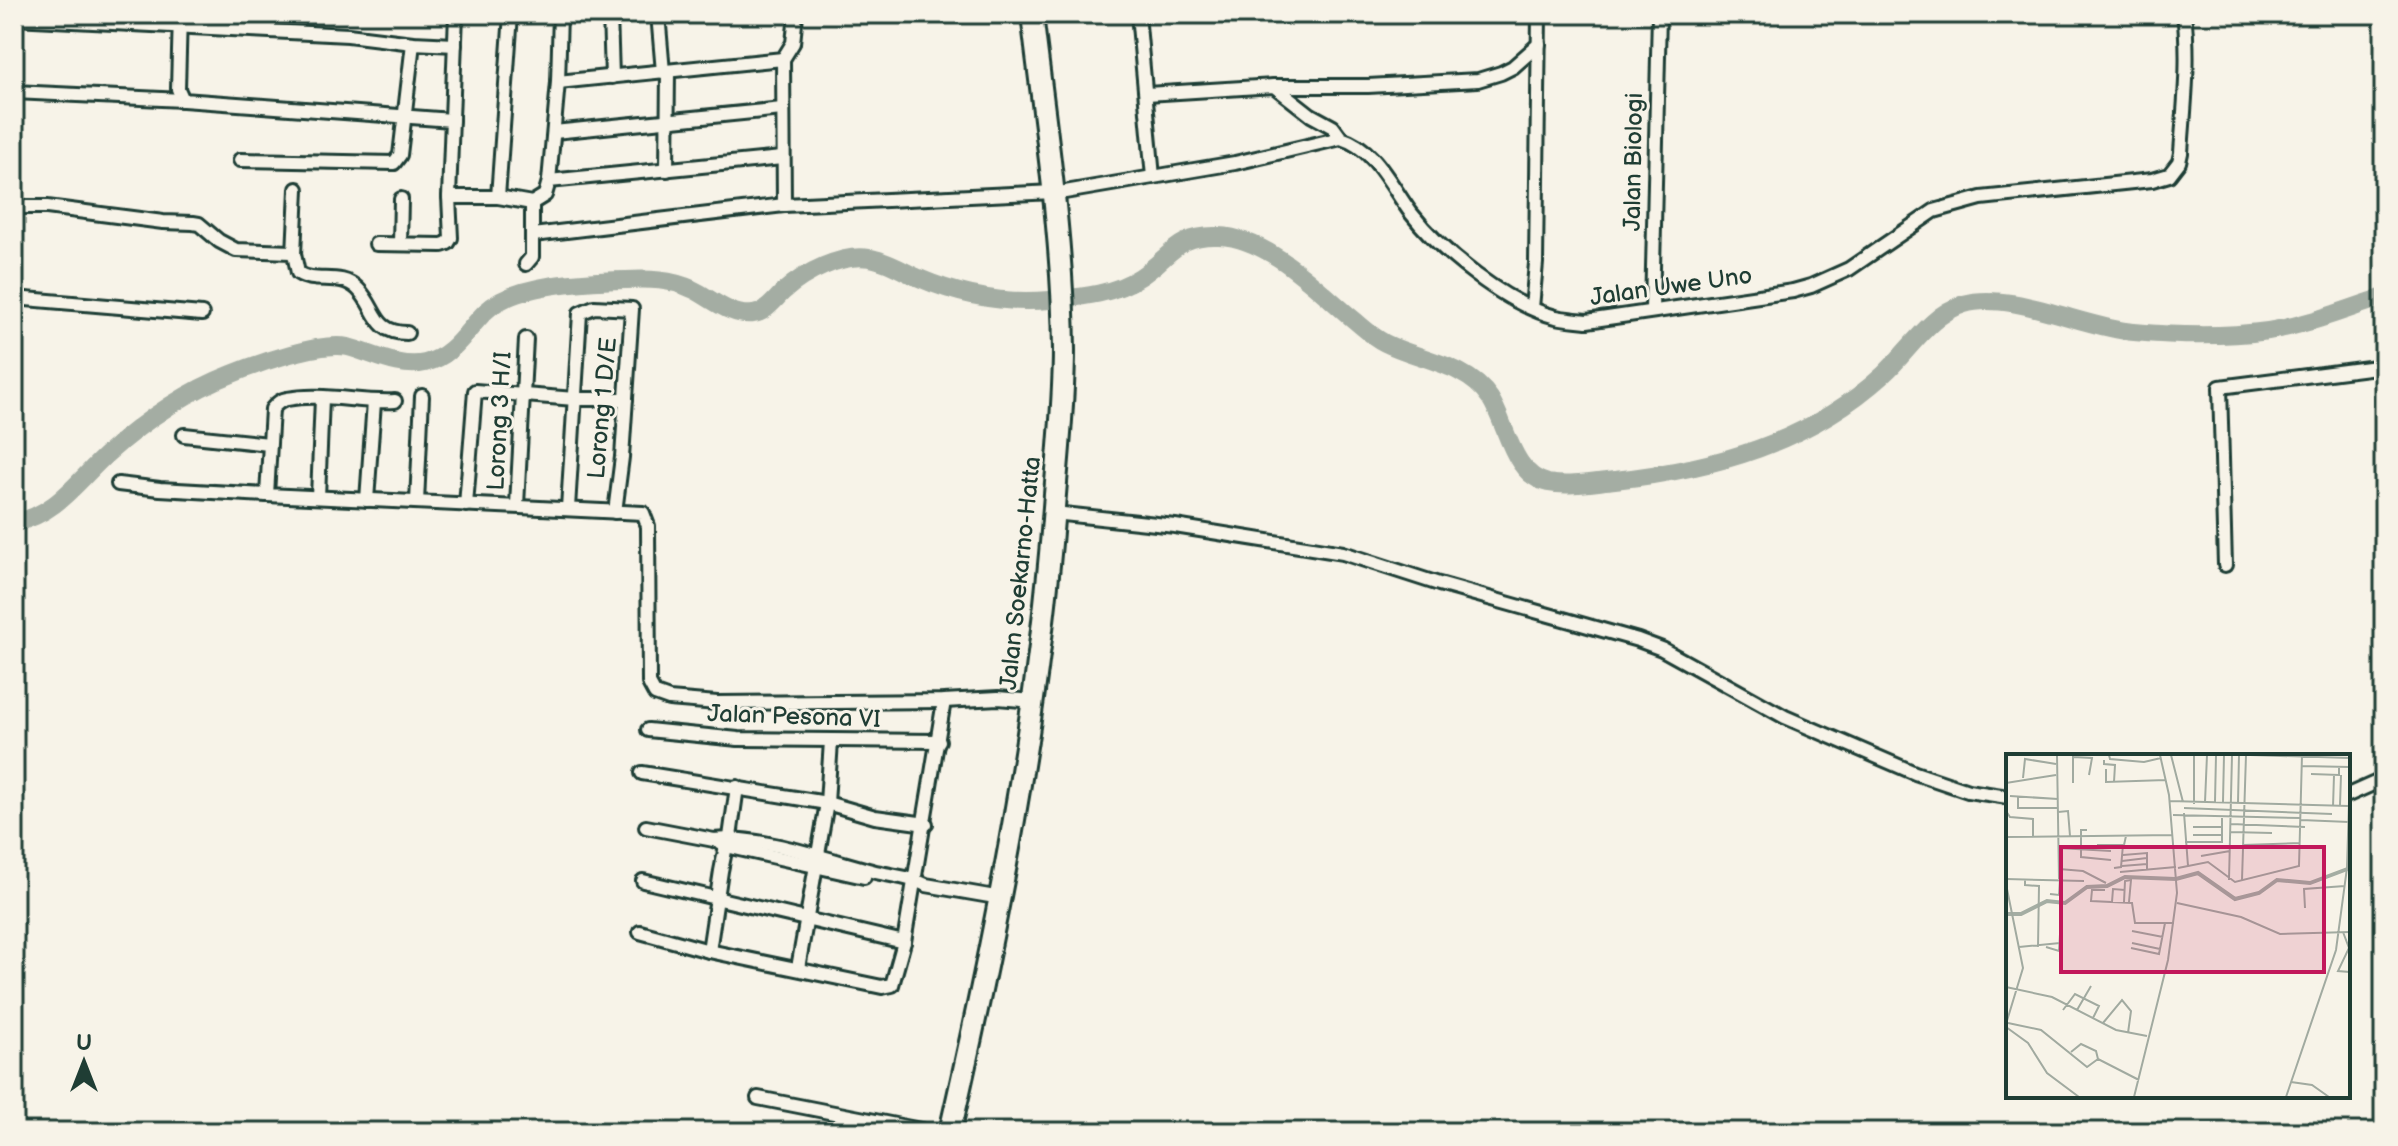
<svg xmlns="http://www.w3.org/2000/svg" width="2398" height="1146" viewBox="0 0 2398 1146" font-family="'Balsamiq Sans',sans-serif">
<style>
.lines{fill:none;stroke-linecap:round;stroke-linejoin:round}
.river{stroke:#a4ada3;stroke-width:18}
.minor-casing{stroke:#1f3d34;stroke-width:18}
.primary-casing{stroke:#1f3d34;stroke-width:26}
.minor{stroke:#f7f3e8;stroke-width:12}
.primary{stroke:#f7f3e8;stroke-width:20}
.labels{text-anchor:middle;stroke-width:6;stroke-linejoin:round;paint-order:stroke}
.street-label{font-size:24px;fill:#1f3d34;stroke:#f7f3e8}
.inset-river{fill:none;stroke:#a4ada3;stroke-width:4}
.inset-road{fill:none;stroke:#a1aaa0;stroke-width:2}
.view{fill:#c2185b;fill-opacity:0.15;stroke:#c2185b;stroke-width:4}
.inset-edge{fill:none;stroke:#1f3d34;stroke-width:4}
</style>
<rect width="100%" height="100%" fill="#f7f3e8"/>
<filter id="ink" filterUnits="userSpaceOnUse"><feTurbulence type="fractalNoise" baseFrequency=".0125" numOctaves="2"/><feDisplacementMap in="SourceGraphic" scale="16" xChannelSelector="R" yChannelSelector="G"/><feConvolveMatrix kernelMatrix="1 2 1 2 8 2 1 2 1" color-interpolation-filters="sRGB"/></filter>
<g filter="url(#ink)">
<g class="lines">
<path class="river" d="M14 523C57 514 77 481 108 453 145 420 185 392 232 374 259 363 321 341 348 347 372 353 399 369 425 363 454 356 466 331 485 312 514 283 587 281 626 280 648 279 671 279 692 289 710 297 730 317 753 314 766 313 775 299 784 291 804 273 842 253 870 258 886 260 904 272 919 278 961 296 1005 304 1050 300 1081 297 1112 295 1140 277 1171 257 1176 234 1219 236 1269 238 1317 289 1353 319 1364 328 1373 337 1385 343 1419 360 1468 364 1490 398 1507 424 1512 475 1548 483 1569 487 1594 482 1615 480 1713 469 1809 443 1884 374 1909 351 1930 314 1964 304 2010 290 2085 328 2134 332 2177 336 2225 337 2268 331 2308 325 2346 309 2384 297"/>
<defs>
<g id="minor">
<polyline points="180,14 178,89 183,100 452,120"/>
<polyline points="610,14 612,77"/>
<polyline points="658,14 663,72"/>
<polyline points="1138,14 1153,177"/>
<polyline points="14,18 348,35 413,43 455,45"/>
<polyline points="783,59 793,43 796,14"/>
<polyline points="558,82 783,59 784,205"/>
<polyline points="1274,86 1368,86 1478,80 1501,73 1513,67 1539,44"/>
<polyline points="14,92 183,100"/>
<polyline points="1147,94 1274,86 1311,115 1333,127 1341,138"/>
<polyline points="554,132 782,109"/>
<polyline points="240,160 394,163 400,155 413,43"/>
<polyline points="667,170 668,72"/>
<polyline points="549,181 782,158"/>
<path d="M1065 192 1235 163 1341 138C1376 149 1390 185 1411 213 1441 252 1507 305 1556 317 1566 319 1577 320 1587 321L1793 291 1811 286 1849 269 1934 211 1981 198 2152 180 2169 175 2179 162 2181 153C2184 106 2190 61 2184 14"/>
<polyline points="449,197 498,197 532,203 545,195 549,181 558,82 560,14"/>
<polyline points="498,197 511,14"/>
<path d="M14 207H47L163 222 193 223 199 224 219 241 236 250 291 252 294 254 298 273C316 285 340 271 358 289 377 308 373 333 407 333"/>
<polyline points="533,235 784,205 1054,192"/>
<polyline points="376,244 442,245 448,243 451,238 449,197 456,14"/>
<polyline points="400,244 401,199"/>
<polyline points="294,254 297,189"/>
<polyline points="526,264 532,257 532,203"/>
<polyline points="14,298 202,314"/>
<polyline points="1532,308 1536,263 1539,14"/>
<polyline points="1652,310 1659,14"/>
<path d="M395 401C359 403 322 392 287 399 280 400 276 404 272 409L267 495 643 513 648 526 649 683 655 694 669 699 717 703 944 701 998 698 1033 701"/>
<polyline points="184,435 269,444"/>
<polyline points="118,484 160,489 267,495"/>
<polyline points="318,497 322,398"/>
<polyline points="367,500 374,402"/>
<polyline points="417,502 422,396"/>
<polyline points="466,505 475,391 575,399 626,399"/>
<polyline points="517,505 526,339"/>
<polyline points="568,508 580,313 594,307 632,309 622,457 615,512"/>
<polyline points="1054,513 1175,526 1343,553 1439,584 1638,640 1662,649 1785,717 1915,773 1968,791 2008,797"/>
<polyline points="2225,565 2220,387 2384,366"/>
<polyline points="648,730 738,739 939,741"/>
<polyline points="642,773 827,803 875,817 926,824"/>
<polyline points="2348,795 2384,779"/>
<polyline points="646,827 714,840 726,846 864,877"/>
<path d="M714 840C754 834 830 860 872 871 890 876 909 876 926 885L1001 898"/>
<polyline points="643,881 904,942"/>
<polyline points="640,932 709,951 882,987 892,985 904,942 944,701"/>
<polyline points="709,951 721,871 726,846 730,837 737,787"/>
<polyline points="798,968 827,803 831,741"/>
<polyline points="758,1098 931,1132"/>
</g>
<path id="primary" d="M950 1132C997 926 1038 719 1054 507 1058 455 1064 403 1064 350 1063 238 1045 126 1032 14"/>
</defs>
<use href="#minor" class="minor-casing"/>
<use href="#primary" class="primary-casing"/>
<use href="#minor" class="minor"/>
<use href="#primary" class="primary"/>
</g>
</g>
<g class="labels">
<g class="street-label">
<text transform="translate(1633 162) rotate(-89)" y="8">Jalan Biologi</text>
<text transform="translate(1671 286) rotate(-8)" y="8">Jalan Uwe Uno</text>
<text transform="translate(602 408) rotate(-85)" y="8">Lorong 1 D/E</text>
<text transform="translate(499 421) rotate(-87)" y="8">Lorong 3 H/I</text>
<text transform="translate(1020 573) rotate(-84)" y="8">Jalan Soekarno-Hatta</text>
<text transform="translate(794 716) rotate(2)" y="8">Jalan Pesona VI</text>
</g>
</g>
<g transform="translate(2006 754)">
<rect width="344" height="344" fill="#f7f3e8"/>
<path class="inset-river" d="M0 160H15L41 147 59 149 81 133 101 132 119 123 170 125 192 119 229 145 253 139 271 126 304 129 344 114"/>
<path class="inset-road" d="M51 1 53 125M103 1 104 5 138 8 155 4M165 1 177 48M244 1 344 4M67 3 86 4 83 21M98 6V10L109 11 108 28M296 12 344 13M100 15V28L160 26M305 20 333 21V12M17 24 19 5 50 10M0 29 50 21M67 29V1M4 42 52 45M12 43V54H52M164 47 343 52M199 48 201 1M209 48 210 1M217 48 218 1M232 49 233 1M188 50V1M334 51 335 21M327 53 328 21M178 54 326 60M0 57 4 63 27 65V83M52 58 62 57 64 82M178 59 182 112M167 61 295 64M295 66 343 68M225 70 299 73M187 73H216M81 76H75V103L105 106M224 78 266 79M187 81H216M0 83 167 81M179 88H216V62M91 91H118L120 82M237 91 294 89M52 94 105 97M117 101 141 99V115M195 102 224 97M116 107 141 104M116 112 141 110M108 114 115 113 117 91M172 114 202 108 229 128 293 112 296 1M53 115 77 117 100 129M114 118 170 113M344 124V160M0 125 78 127M19 125V131L33 132 32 193M223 126 226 1M236 126 240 1M0 130 17 214 0 270M99 136H86L85 147 126 149 129 169H168M44 140 53 141 54 125M106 148 107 135 119 136M118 148 119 127 125 126 123 148M171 149 235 163 274 180 344 178M299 154 298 135 339 132M126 177 157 183M337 178 343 194 332 217 344 218M126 189 154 195M13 193 54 189M40 193 53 197 54 180M125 194 153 200 159 169M0 233 46 243 110 276 141 282M57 256 69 240 93 252 87 264M71 256 85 232M2 269 35 276 81 313 92 305M97 269 116 246 125 257 122 279M0 273 22 289 41 319 73 343M65 298 75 290 90 297 92 305 133 326M285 328 306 331 323 343M128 343 162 206 171 139 163 41 154 1M280 343 330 196 341 114 344 14"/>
<path class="view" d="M55 93H318V218H55Z"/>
<rect width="344" height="344" class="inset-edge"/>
</g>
<rect width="2398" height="1146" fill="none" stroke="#f7f3e8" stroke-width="48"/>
<rect x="24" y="24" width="2350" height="1098" fill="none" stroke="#1f3d34" stroke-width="3" filter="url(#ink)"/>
<g transform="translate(84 1062)" stroke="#f7f3e8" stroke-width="6" paint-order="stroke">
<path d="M0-6L14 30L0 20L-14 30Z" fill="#1f3d34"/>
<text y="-12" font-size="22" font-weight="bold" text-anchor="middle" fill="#1f3d34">U</text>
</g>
</svg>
